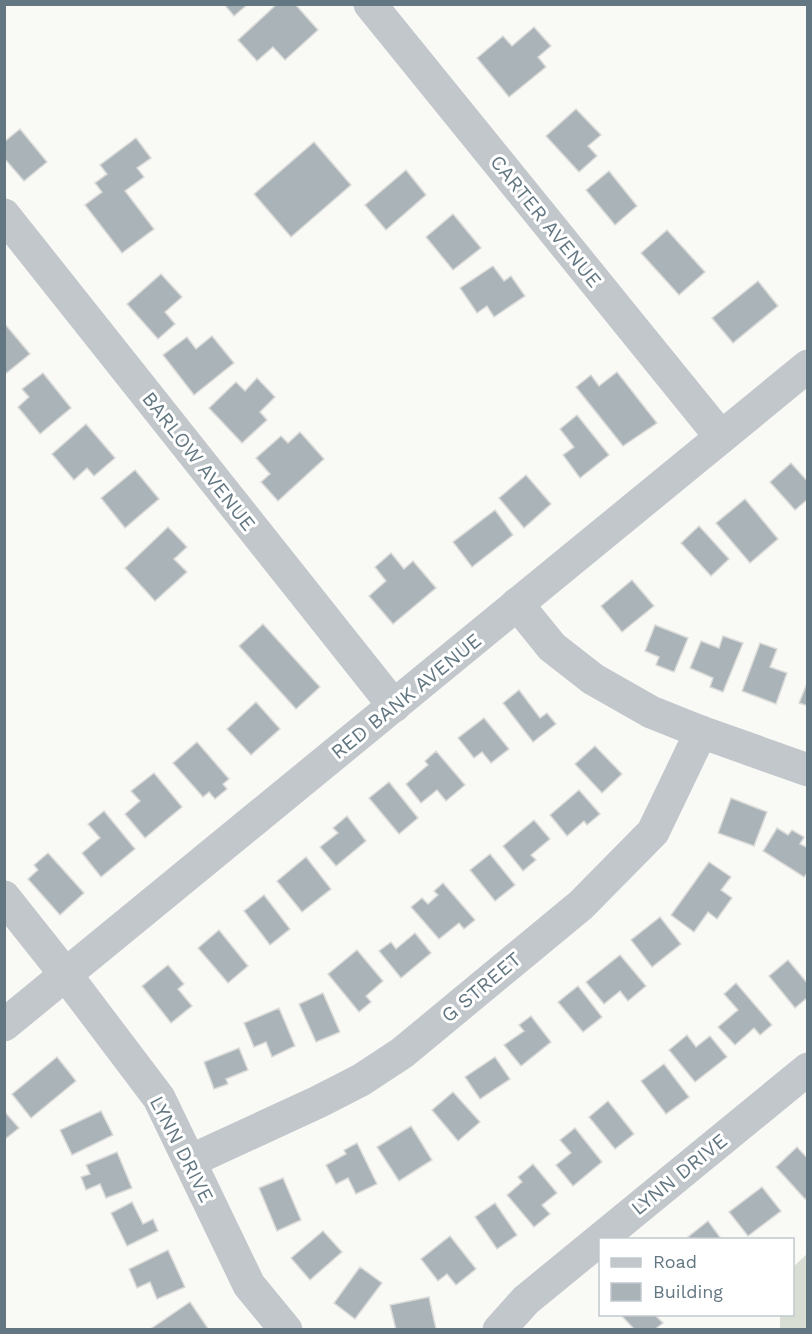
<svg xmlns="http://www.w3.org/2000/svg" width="812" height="1334" viewBox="0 0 812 1334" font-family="'Work Sans',sans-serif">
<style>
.green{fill:#d9ded5}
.building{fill:#a9b3b8;stroke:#dbdbd9;stroke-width:1.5}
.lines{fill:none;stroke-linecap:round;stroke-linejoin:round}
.minor{stroke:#c2c7cb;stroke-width:33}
.labels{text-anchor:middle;stroke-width:6;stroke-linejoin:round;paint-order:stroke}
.street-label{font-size:20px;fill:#637782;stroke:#fff}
</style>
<rect width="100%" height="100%" fill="#f9f9f6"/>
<polygon class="green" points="807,1254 807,1329 780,1329 780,1315 792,1314 793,1267"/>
<g class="building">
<polygon points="224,4 248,4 234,16"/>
<polygon points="277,4 295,4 318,30 285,60 273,47 257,61 238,40"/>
<polygon points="534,27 551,46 538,57 546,67 509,97 477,58 503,36 512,46"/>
<polygon points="576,109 601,135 588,146 597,156 579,172 546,136"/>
<polygon points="20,129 47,162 24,181 4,158 4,142"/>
<polygon points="136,138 151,158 137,168 144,177 125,191 154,229 122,253 85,205 102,192 95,183 107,174 100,165"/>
<polygon points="314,142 351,185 291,237 254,194"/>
<polygon points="406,170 426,195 386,230 365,205"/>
<polygon points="609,171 637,206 615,225 586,190"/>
<polygon points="453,214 481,248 453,270 426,237"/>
<polygon points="667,230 705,272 679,295 641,253"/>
<polygon points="493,266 504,281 511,276 525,296 494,317 487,306 477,313 460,288"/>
<polygon points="161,274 182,297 165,312 175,324 158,339 127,304"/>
<polygon points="758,281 778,306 733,343 712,318"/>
<polygon points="4,323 30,354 4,375"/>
<polygon points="212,336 234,363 194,395 163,355 187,337 196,349"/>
<polygon points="617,372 657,423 623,446 576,387 591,375 599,386"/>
<polygon points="43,373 71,408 40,434 18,407 29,397 22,389"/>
<polygon points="257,378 275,397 260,412 267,420 242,443 209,408 236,382 245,391"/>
<polygon points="577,415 609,455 580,478 563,455 574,447 560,429"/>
<polygon points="86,424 115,458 94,476 87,468 74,480 52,454"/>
<polygon points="300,432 324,459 278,501 261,482 270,474 256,458 281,436 288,443"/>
<polygon points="791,463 808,482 808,499 795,510 770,482"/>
<polygon points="135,470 159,499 125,528 101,498"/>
<polygon points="526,475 551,504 524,528 499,498"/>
<polygon points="745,499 778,539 750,563 716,523"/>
<polygon points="495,510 513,535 472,567 453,542"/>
<polygon points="699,526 729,559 711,576 681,543"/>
<polygon points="168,527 187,547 174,559 187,572 155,601 125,568"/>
<polygon points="391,553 404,569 413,561 436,588 393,624 369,596 386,581 375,567"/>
<polygon points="632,580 654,606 622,632 601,606"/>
<polygon points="263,624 320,687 296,709 239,646"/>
<polygon points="655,625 688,638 674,672 656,665 659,657 645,651"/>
<polygon points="723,636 743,643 723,692 710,687 713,678 690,668 701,641 719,648"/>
<polygon points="760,643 777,649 770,667 787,673 776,704 742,691"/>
<polygon points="808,681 808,706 799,703"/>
<polygon points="519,690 540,718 547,713 556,724 533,742 503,703"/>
<polygon points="256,702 280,729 251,755 227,729"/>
<polygon points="484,718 509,749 491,763 482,752 474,758 458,738"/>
<polygon points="197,742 229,779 223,784 227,789 215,799 209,792 203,797 173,763"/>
<polygon points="595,746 622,774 602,793 575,764"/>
<polygon points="436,751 465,785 446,801 437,790 421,803 406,784 428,765 425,761"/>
<polygon points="154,773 182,807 145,838 125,814 140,801 131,791"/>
<polygon points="389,782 418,818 399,834 369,798"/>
<polygon points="579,790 600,814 587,825 584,821 567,836 550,815"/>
<polygon points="731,798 767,812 754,846 718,833"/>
<polygon points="104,811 135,849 101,877 82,853 100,838 88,824"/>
<polygon points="347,816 366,841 336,866 320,847 338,833 333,828"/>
<polygon points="534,820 550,839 531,855 536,860 523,871 503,846"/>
<polygon points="777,828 788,835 792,830 804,837 800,844 808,848 808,872 804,877 763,851"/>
<polygon points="48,853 84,893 60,915 28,879 38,870 34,865"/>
<polygon points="490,854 515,885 495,901 470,870"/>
<polygon points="306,857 331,889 302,912 277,881"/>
<polygon points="709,862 731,877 721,890 732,898 717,919 708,912 694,932 671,915"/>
<polygon points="443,883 475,920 464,929 459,923 439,939 411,907 422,898 428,904 438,895 434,891"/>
<polygon points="264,895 290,929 270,945 244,911"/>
<polygon points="660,917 681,944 652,967 631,940"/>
<polygon points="219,930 248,966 228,983 198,948"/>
<polygon points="415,933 431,953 401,978 379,951 391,942 396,949"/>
<polygon points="357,950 383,981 366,996 371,1002 359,1012 328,974"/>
<polygon points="620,955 646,986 628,1001 620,991 604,1004 586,982"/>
<polygon points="788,960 808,984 808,997 795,1008 769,976"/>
<polygon points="168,965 184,984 178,989 192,1006 171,1023 142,986"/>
<polygon points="736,983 772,1025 760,1035 754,1028 735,1045 718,1027 738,1010 724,994"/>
<polygon points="578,986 602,1017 583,1032 558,1002"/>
<polygon points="323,993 340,1032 316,1042 299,1004"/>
<polygon points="279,1008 295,1046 272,1057 266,1042 254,1047 244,1023"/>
<polygon points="531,1016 551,1042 521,1066 504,1045 524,1031 519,1025"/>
<polygon points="687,1035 696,1047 710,1036 727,1057 695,1082 669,1050"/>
<polygon points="239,1048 248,1070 226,1079 228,1084 214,1089 204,1062"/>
<polygon points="57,1057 76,1081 31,1118 12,1094"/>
<polygon points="495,1057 510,1079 480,1099 465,1077"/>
<polygon points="664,1064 689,1097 666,1114 641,1081"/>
<polygon points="453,1092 480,1122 458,1141 432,1110"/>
<polygon points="608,1101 634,1134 615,1149 589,1117"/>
<polygon points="4,1111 19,1128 4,1140"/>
<polygon points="101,1111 113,1135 72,1155 60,1130"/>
<polygon points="411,1126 432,1160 399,1181 377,1147"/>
<polygon points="575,1128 602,1162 573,1186 556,1165 571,1153 560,1140"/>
<polygon points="357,1143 377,1184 356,1194 348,1178 336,1184 326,1165 346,1154 344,1150"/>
<polygon points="797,1147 808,1159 808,1197 805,1199 776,1167"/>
<polygon points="117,1152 132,1188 106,1198 100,1184 86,1190 81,1177 90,1174 86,1165"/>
<polygon points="533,1164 557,1193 542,1205 550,1214 534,1227 507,1195 522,1182 518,1177"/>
<polygon points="283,1178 301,1220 277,1231 259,1188"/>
<polygon points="762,1187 781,1211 748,1236 729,1212"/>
<polygon points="132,1202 143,1224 153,1219 158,1231 127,1246 111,1213"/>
<polygon points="495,1203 517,1235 497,1249 475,1217"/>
<polygon points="708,1221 722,1240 690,1240 688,1237"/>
<polygon points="323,1231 342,1252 310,1280 291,1258"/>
<polygon points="450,1236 476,1269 456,1285 447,1274 438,1281 421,1259"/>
<polygon points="168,1250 185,1287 157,1299 150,1282 137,1288 129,1269"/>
<polygon points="360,1267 382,1283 355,1319 334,1303"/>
<polygon points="429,1297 436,1329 396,1330 390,1305"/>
<polygon points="190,1302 209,1330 153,1330 152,1328"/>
<polygon points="620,1314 654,1314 663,1323 654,1330 635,1330"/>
</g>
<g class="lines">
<g class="minor">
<polyline points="370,4 721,437"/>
<polyline points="4,215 394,706"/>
<polyline points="517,604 552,647 593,679 651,712 701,732 808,770"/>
<polyline points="4,897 66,975 159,1098 249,1285 286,1330"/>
<polyline points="4,1025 808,366"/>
<polyline points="190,1161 318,1102 361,1080 402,1053 581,905 653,832 701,732"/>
<polyline points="499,1330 526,1300 808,1069"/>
</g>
</g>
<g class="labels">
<g class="street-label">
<text transform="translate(546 221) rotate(51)" y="7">CARTER AVENUE</text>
<text transform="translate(199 461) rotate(52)" y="7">BARLOW AVENUE</text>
<text transform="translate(406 696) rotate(-39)" y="7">RED BANK AVENUE</text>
<text transform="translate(481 987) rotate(-40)" y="7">G STREET</text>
<text transform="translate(182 1149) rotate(63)" y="7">LYNN DRIVE</text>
<text transform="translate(679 1174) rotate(-39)" y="7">LYNN DRIVE</text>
</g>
</g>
<rect width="812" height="1334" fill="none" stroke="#637782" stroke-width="12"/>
<rect x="599" y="1238" width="195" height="78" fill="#ffffff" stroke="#c1c9cd" stroke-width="1.5"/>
<rect x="611" y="1258" width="30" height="9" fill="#c2c7cb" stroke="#c1c9cd" stroke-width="1.5"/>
<text x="653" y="1268" font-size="18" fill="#637782">Road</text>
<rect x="611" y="1283" width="30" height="18" fill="#a9b3b8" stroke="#c1c9cd" stroke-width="1.5"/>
<text x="653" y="1298" font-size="18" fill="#637782">Building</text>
</svg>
